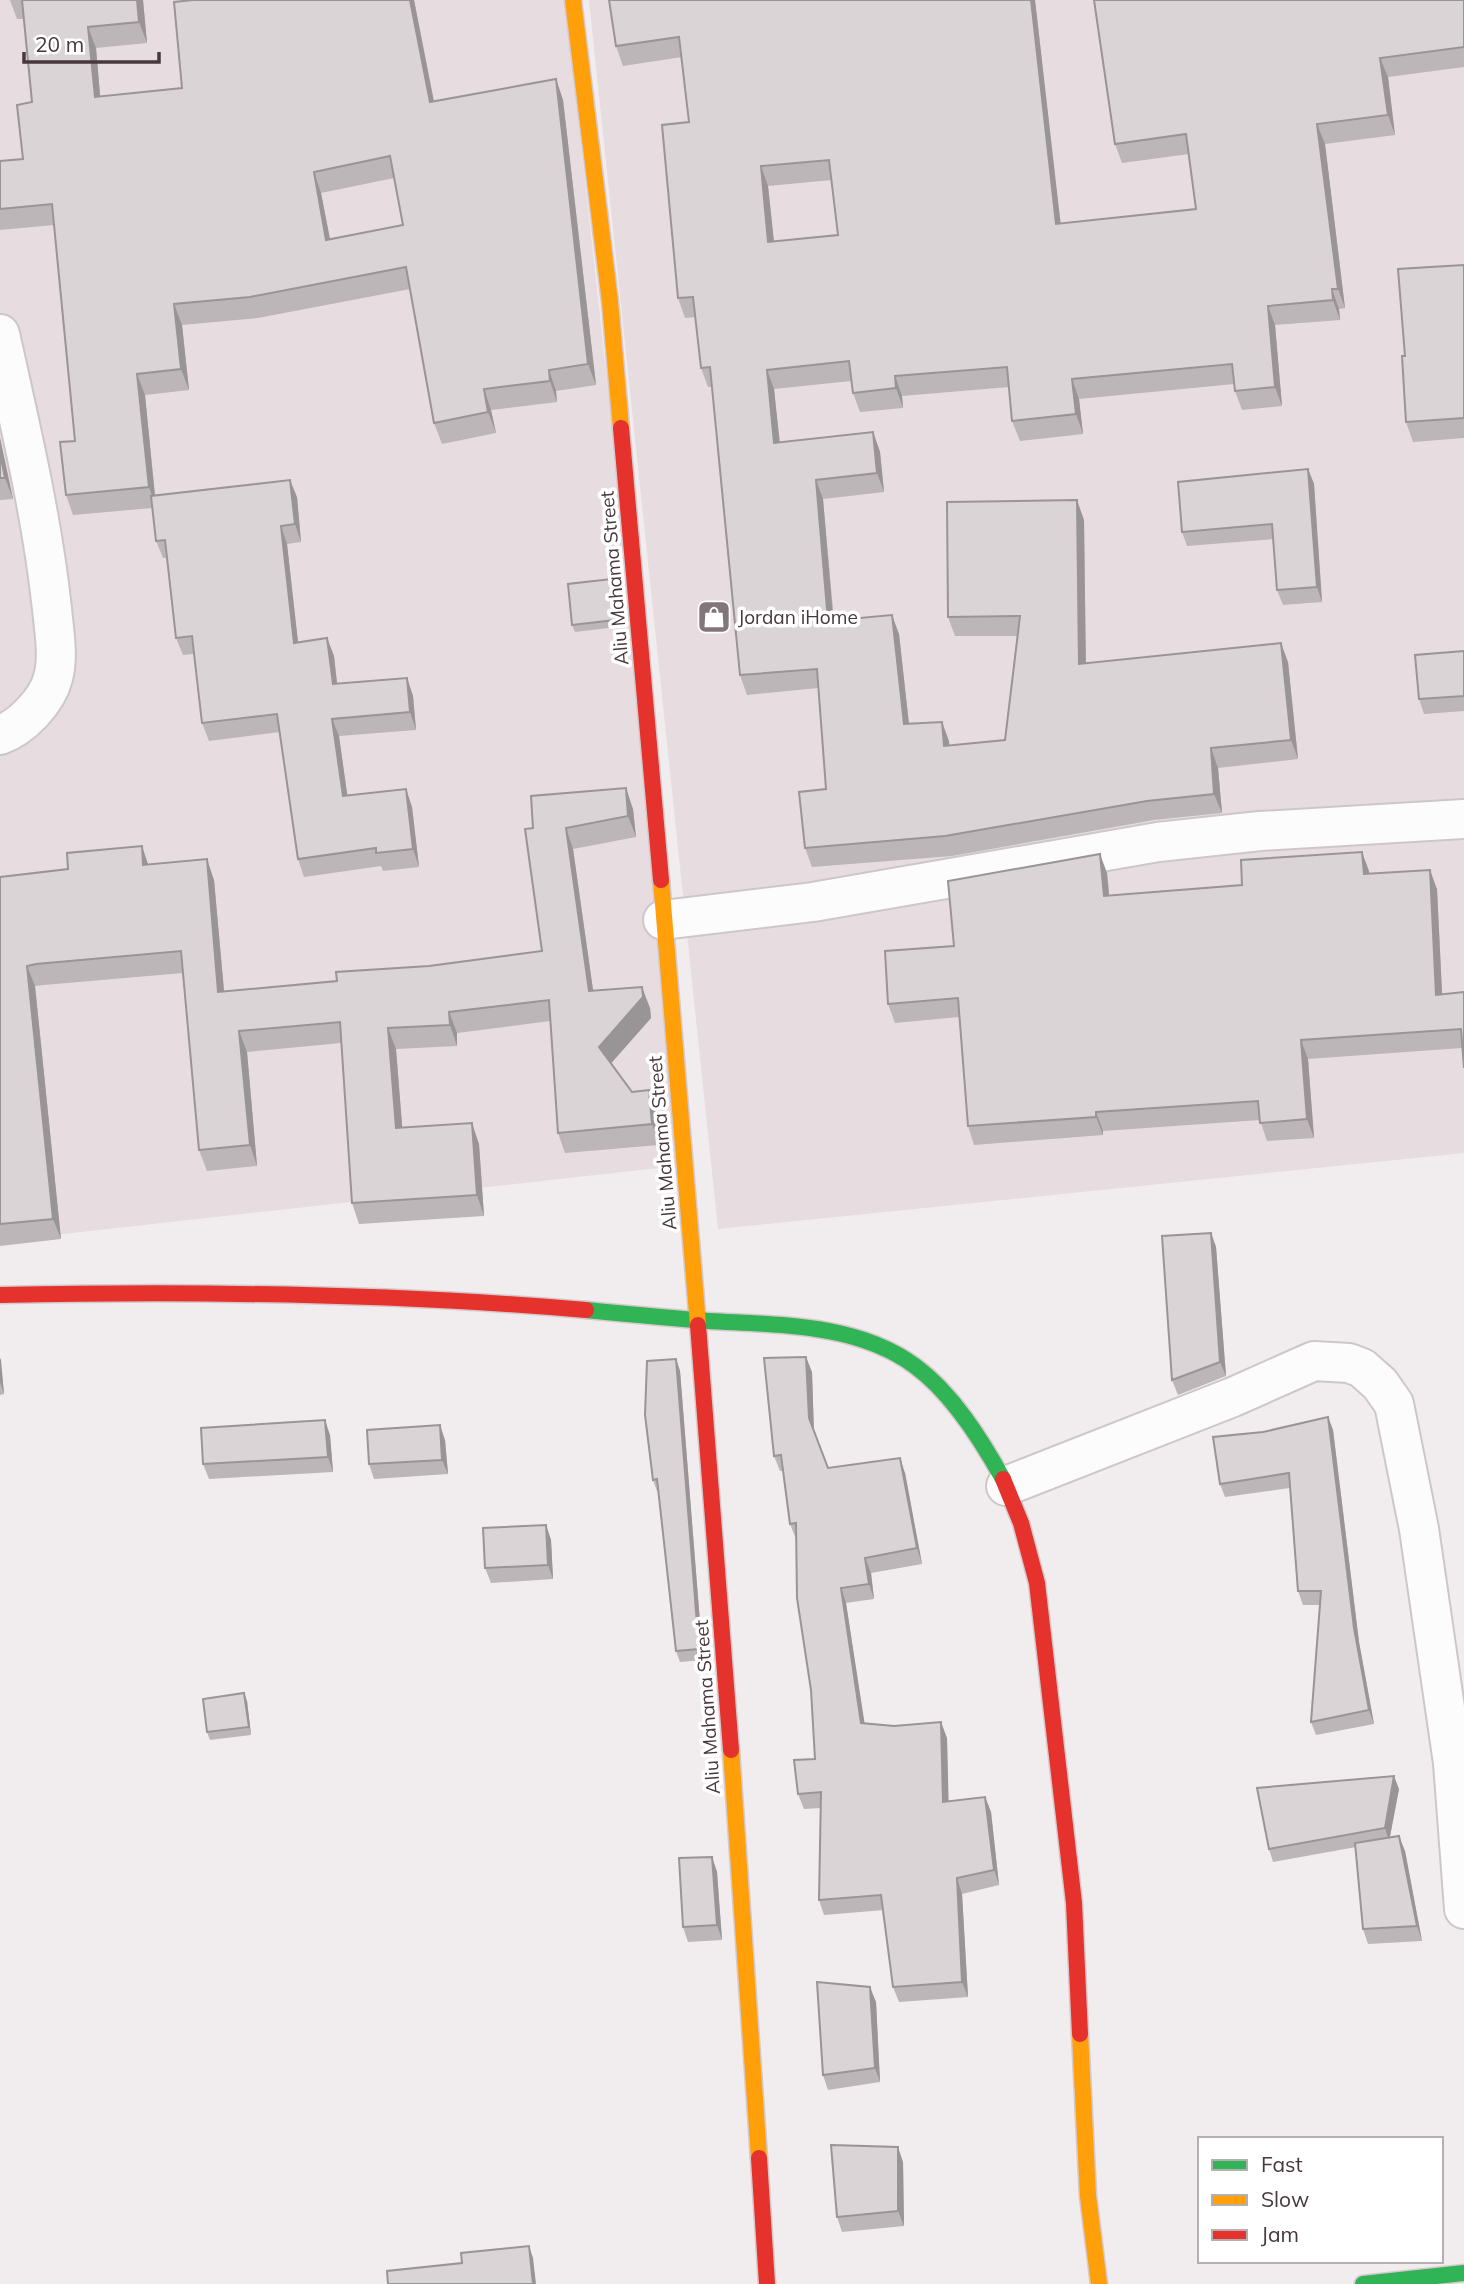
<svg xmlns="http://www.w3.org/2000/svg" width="1464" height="2284" viewBox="0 0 1464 2284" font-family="Mulish,sans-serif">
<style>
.residential{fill:#e7dcdf}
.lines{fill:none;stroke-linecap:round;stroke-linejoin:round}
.street-casing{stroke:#cdc7c8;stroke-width:42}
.fast-casing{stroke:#d6c9cc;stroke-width:19}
.slow-casing{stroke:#d6c9cc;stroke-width:19}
.jam-casing{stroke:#d6c9cc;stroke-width:19}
.street{stroke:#fdfcfc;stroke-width:38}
.fast{stroke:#30b455;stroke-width:16}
.slow{stroke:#ff9f0a;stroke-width:16}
.jam{stroke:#e5322d;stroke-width:16}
.wall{fill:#bcb6b8;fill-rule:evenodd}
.shaded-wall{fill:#999496}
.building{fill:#dbd4d6;stroke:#999496;stroke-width:2;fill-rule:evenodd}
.labels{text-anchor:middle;stroke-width:7;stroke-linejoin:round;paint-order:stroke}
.street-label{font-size:19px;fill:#48373d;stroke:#fff}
.poi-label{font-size:19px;fill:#48373d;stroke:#fff;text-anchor:start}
</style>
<rect width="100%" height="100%" fill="#f1eced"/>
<g class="residential">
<polygon points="0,0 565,0 694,1164 0,1241"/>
<polygon points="589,0 1464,0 1464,1153 718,1229"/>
</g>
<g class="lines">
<defs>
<g id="street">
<path d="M0 334C20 425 42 516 52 609 54 630 59 657 53 678 47 701 22 727 0 735"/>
<polyline points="663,920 813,902 1158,842 1260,831 1464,819"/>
<polyline points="1006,1486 1233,1397 1314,1361 1349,1363 1362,1368 1380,1384 1394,1404 1419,1529 1453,1763 1464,1909"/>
</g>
<g id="fast">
<path d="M586 1310C627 1314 668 1318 709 1321 777 1325 857 1323 915 1366 952 1393 981 1439 1003 1479"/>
<polyline points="1363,2284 1464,2273"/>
</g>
<g id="slow">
<polyline points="573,0 610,302 621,428"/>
<polyline points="661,880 698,1325"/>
<polyline points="731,1750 759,2158"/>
<polyline points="1080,2034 1088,2196 1099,2284"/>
</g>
<g id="jam">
<polyline points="621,428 661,880"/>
<path d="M0 1295C196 1291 391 1293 586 1310"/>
<polyline points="698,1325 731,1750"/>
<polyline points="1003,1479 1021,1523 1037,1583 1074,1903 1080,2034"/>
<polyline points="759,2158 767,2284"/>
</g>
</defs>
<use href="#street" class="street-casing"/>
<use href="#fast" class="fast-casing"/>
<use href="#slow" class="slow-casing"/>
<use href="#jam" class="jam-casing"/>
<use href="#street" class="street"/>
<use href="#fast" class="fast"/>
<use href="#slow" class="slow"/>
<use href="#jam" class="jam"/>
</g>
<g class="wall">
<path d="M10 0H143L147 43 96 48 100 96 182 88 193 0H414L434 101 556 79 563 100 596 385 556 391 557 402 491 410 496 433 442 444 434 423 410 289 258 318 182 325 189 390 145 395 155 495 297 497 301 542 287 544 298 642 327 638 334 656 337 684 407 678 413 696 416 730 339 736 347 795 406 789 412 807 419 867 383 871 381 866 304 877 298 859 280 732 209 741 202 723 194 654 183 655 176 638 167 558H163L156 541 152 508 73 515 66 495 75 441 54 225 0 230V161L23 159 32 102 24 19H17ZM394 178 403 225 330 239 321 193Z"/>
<path d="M609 0H1035L1060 224 1196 209 1189 154 1122 163 1115 144 1464 0V67L1388 77 1395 135 1325 144 1345 308 1339 309 1340 320 1275 325 1282 406 1242 410 1235 391 1234 384 1079 399 1083 434 1020 441 1012 421 1009 387 902 396 903 408 860 412 853 393 851 381 774 389 779 442 873 432 880 452 884 492 823 499 834 620 899 634 909 724 949 741V746L1005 740 1017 636H955L948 617 1084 520 1086 663 1288 662 1298 759 1218 768 1222 813 1154 820 952 856 812 867 805 848 826 789 818 688 747 695 740 675 712 387H708L701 368 696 317 685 318 678 298 689 122 682 57 623 66 616 46ZM832 180 838 235 774 242 768 186Z"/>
<polygon points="1464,265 1464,438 1413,442 1406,422 1405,356"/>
<polygon points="0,438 13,499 0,500"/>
<polygon points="1308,469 1314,484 1322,602 1283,605 1277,590 1274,539 1187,546 1182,532"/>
<polygon points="611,579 614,586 617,627 575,632 572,625"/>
<polygon points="1464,651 1464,711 1424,714 1419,699"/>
<polygon points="633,809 636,837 573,849 593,990 650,1008 651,1018 611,1063 632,1092 649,1090 656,1111 659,1145 565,1153 558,1133 550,1021 457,1033 457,1046 396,1049 402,1127 479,1144 484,1216 359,1224 352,1203 341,1043 247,1052 257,1166 207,1171 199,1150 183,973 44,985 35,986 61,1239 0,1246 0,877 148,865 214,880 224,991 337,981 429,966 542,951 525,829"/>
<polygon points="1369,871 1369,874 1437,889 1442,994 1464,992 1462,1048 1308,1059 1314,1138 1267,1141 1260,1120 1103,1131 1103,1135 974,1145 968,1126 959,1017 895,1023 888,1004 954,946 1107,873 1109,895 1242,885"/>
<polygon points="1211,1233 1216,1247 1226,1376 1178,1395 1172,1380"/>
<polygon points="0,1358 4,1394 0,1395"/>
<polygon points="676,1359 680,1371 703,1660 680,1662 676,1651 659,1491 657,1491 653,1480"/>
<polygon points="812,1372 814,1433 828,1468 905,1473 922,1564 871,1573 874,1599 846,1603 864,1723 947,1738 948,1801 985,1797 991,1812 999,1885 962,1894 968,1997 899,2002 893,1987 884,1910 824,1915 819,1900 821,1808 804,1809 798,1794 815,1759 811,1690 796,1539 790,1524 783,1471 780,1471 774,1456"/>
<polygon points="1328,1417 1333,1430 1359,1642 1374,1724 1316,1735 1311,1722 1320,1605 1303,1605 1298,1591 1290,1488 1225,1497 1220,1484 1263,1432"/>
<polygon points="330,1435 333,1472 209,1479 203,1464"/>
<polygon points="445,1440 448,1474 374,1479 369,1464"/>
<polygon points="546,1525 551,1540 553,1579 491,1583 485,1568"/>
<polygon points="247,1701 251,1735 210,1740 207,1732"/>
<polygon points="1399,1789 1390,1837 1405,1851 1422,1941 1368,1944 1363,1929 1356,1847 1273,1862 1269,1849"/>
<polygon points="712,1857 717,1872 722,1940 688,1942 683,1927"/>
<polygon points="876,2002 880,2082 828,2090 823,2075"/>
<polygon points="903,2162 904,2226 842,2232 837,2217"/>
</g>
<g class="shaded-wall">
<polygon points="137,0 143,0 147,43 139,22"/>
<polygon points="410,0 414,0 438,123 430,102"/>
<polygon points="1031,0 1035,0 1063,244 1056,224"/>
<polygon points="88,27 96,48 102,118 95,97"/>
<polygon points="1380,58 1388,77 1395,135 1388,115"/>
<polygon points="556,79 563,100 596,385 588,364"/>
<polygon points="1317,124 1325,144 1345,308 1338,289"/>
<polygon points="761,166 768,186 776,261 768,242"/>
<polygon points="314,172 321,193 334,260 326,240"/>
<polygon points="1332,289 1339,309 1340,320 1333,300"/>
<polygon points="174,304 182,325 189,390 181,369"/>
<polygon points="1268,306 1275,325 1282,406 1275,387"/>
<polygon points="549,370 556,391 557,402 550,381"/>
<polygon points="767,370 774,389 782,462 774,443"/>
<polygon points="137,374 145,395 156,507 149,487"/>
<polygon points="895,376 902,396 903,408 896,388"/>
<polygon points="1072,379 1079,399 1083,434 1076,414"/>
<polygon points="484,389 491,410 496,433 488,412"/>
<polygon points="873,432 880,452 884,492 877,473"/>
<polygon points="0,438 13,499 5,478 0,453"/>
<polygon points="1308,469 1314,484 1322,602 1317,587"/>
<polygon points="290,480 297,497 301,542 295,524"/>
<polygon points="816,480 823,499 835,640 828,621"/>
<polygon points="1077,500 1084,520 1086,684 1079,664"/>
<polygon points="281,526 287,544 300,660 294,643"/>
<polygon points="611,579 614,586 617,627 615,620"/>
<polygon points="892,615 899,634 911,743 904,724"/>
<polygon points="327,638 334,656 339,702 333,684"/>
<polygon points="1281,643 1288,662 1298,759 1291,740"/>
<polygon points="407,678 413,696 416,730 410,712"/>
<polygon points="332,719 339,736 350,814 343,796"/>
<polygon points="942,722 949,741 951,766 944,746"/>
<polygon points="1211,748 1218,768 1222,813 1214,794"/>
<polygon points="626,788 633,809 636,837 628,816"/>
<polygon points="406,789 412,807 419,867 413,849"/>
<polygon points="566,828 573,849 596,1011 589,991"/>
<polygon points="142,846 149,867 143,865"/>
<polygon points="1362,852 1369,871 1371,893 1364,874"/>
<polygon points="1100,854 1107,873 1111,915 1104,896"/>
<polygon points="207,859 214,880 226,1013 218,992"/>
<polygon points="1430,870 1437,889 1443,1013 1436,995"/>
<polygon points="27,966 35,986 61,1239 53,1219"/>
<polygon points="642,987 650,1008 651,1018 607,1068 599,1047"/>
<polygon points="449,1012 457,1033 457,1046 450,1025"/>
<polygon points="388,1028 396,1049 404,1149 396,1128"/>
<polygon points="239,1031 247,1052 257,1166 250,1145"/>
<polygon points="1301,1040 1308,1059 1314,1138 1307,1119"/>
<polygon points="649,1090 656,1111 659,1145 652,1124"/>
<polygon points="1096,1112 1103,1131 1103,1135 1096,1117"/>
<polygon points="472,1123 479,1144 484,1216 477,1195"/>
<polygon points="1211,1233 1216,1247 1226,1376 1220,1362"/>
<polygon points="806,1357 812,1372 814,1433 809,1418"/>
<polygon points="0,1358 1,1360 4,1394 0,1382"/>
<polygon points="676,1359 680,1371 703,1660 699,1649"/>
<polygon points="1328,1417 1333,1430 1359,1642 1374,1724 1369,1710 1354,1628"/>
<polygon points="325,1420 330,1435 333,1472 328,1457"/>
<polygon points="440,1425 445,1440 448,1474 442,1460"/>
<polygon points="900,1458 905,1473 922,1564 917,1548"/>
<polygon points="546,1525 551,1540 553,1579 548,1565"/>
<polygon points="865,1558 871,1573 874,1599 869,1584"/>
<polygon points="841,1588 846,1603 867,1739 861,1723"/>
<polygon points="244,1693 247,1701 251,1735 249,1727"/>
<polygon points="941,1722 947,1738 949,1817 943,1802"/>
<polygon points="1394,1776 1399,1789 1389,1841 1385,1828"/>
<polygon points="985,1797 991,1812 999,1885 994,1870"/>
<polygon points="1399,1836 1405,1851 1422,1941 1417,1926"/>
<polygon points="712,1857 717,1872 722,1940 717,1925"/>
<polygon points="957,1878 962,1894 968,1997 962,1982"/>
<polygon points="870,1987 876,2002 880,2082 875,2068"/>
<polygon points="898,2147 903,2162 904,2226 898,2211"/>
<polygon points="529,2246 533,2258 536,2284 533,2284"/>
</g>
<g class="building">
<path d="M22 0H137L139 22 88 27 95 97 182 88 174 2 193 0H410L430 102 556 79 588 364 549 370 550 381 484 389 488 412 434 423 406 267 250 297 174 304 181 369 137 374 149 487 66 495 60 442 75 441 52 204 0 209V161L23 159 17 105 32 102ZM390 156 403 225 326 240 314 172Z"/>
<path d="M609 0H1031L1056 224 1196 209 1186 134 1115 144 1094 0H1464V47L1380 58 1388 115 1317 124 1338 289H1332L1333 300 1268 306 1275 387 1235 391 1232 364 1072 379 1076 414 1012 421 1007 367 895 376 896 388 853 393 849 361 767 370 774 443 873 432 877 473 816 480 828 621 892 615 904 724 942 722 944 746 1005 740 1020 616 948 617 947 502 1077 500 1079 664 1281 643 1291 740 1211 748 1214 794 1147 801 945 836 805 848 799 792 826 789 817 669 740 675 710 367 701 368 693 297 678 298 662 125 689 122 679 37 616 46ZM829 160 838 235 768 242 761 166Z"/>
<polygon points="1464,265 1464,418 1406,422 1402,356 1405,356 1398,269"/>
<polygon points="0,453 5,478 0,478"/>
<polygon points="1308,469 1317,587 1277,590 1272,524 1182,532 1178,482"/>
<polygon points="290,480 295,524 281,526 294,643 327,638 333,684 407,678 410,712 332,719 343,796 406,789 413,849 376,853 376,848 298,859 277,714 202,723 192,636 176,638 165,540 156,541 151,496"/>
<polygon points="611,579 615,620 572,625 568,584"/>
<polygon points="1464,651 1464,696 1419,699 1415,655"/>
<polygon points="626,788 628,816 566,828 589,991 642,987 643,997 599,1047 632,1092 649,1090 652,1124 558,1133 549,1000 449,1012 450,1025 388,1028 396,1128 472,1123 477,1195 352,1203 340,1022 239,1031 250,1145 199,1150 181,951 36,964 27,966 53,1219 0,1224 0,877 68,869 67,853 142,846 143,865 207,859 218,992 337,981 336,972 429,966 542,951 525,829 533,828 531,796"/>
<polygon points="1362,852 1364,874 1430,870 1436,995 1464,992 1464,1068 1461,1029 1301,1040 1307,1119 1260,1123 1258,1101 1096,1112 1096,1117 968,1126 958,998 888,1004 885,951 954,946 948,881 1100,854 1104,896 1242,885 1241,860"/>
<polygon points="1211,1233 1220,1362 1172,1380 1162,1236"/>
<polygon points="806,1357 809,1418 828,1468 900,1458 917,1548 865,1558 869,1584 841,1588 861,1723 894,1726 941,1722 943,1802 985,1797 994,1870 957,1878 962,1982 893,1987 881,1895 819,1900 821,1792 798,1794 794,1760 815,1759 811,1690 797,1598 796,1523 790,1524 781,1455 774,1456 764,1358"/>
<polygon points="676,1359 699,1649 676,1651 657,1479 653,1480 645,1415 647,1361"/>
<polygon points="1328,1417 1354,1628 1369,1710 1311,1722 1321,1591 1298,1591 1289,1473 1220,1484 1213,1437 1263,1432"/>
<polygon points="325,1420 328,1457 203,1464 201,1428"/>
<polygon points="440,1425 442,1460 369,1464 367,1430"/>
<polygon points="546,1525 548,1565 485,1568 483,1528"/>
<polygon points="244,1693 249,1727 207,1732 203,1699"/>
<polygon points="1394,1776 1385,1828 1269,1849 1257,1788"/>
<polygon points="1399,1836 1417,1926 1363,1929 1355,1843"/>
<polygon points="712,1857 717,1925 683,1927 679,1858"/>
<polygon points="817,1982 870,1987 875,2068 823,2075"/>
<polygon points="831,2145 898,2147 898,2211 837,2217"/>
<polygon points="529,2246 533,2284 388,2284 387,2271 462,2263 461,2253"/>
</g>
<defs>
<symbol id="shop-square" viewBox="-11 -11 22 22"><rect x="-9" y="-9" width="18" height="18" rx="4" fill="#83767b" stroke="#fff"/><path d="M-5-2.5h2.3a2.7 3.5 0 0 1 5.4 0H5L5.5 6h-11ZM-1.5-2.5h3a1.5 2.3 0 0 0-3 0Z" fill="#fff"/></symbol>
</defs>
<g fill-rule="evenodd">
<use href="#shop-square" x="695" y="598" width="38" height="38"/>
</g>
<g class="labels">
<g class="street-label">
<text transform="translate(614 578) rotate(-95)" y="7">Aliu Mahama Street</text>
<text transform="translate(662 1143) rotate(-95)" y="7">Aliu Mahama Street</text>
<text transform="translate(707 1707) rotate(-94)" y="7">Aliu Mahama Street</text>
</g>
<g class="poi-label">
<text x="738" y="624">Jordan iHome</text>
</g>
</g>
<rect x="1198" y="2137" width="245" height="126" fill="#ffffff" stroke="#b6afb1" stroke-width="2"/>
<rect x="1212" y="2160" width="35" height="10" fill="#30b455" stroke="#b6afb1" stroke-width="2"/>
<text x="1261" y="2172" font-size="21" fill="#48373d">Fast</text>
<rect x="1212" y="2195" width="35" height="10" fill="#ff9f0a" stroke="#b6afb1" stroke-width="2"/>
<text x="1261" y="2207" font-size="21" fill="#48373d">Slow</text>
<rect x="1212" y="2230" width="35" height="10" fill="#e5322d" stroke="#b6afb1" stroke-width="2"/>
<text x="1261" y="2242" font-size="21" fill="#48373d">Jam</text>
<path d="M24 52v10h135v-10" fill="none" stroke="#48373d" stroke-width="3.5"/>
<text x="35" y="52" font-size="21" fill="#48373d" stroke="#ffffff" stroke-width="5" paint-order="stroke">20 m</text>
</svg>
